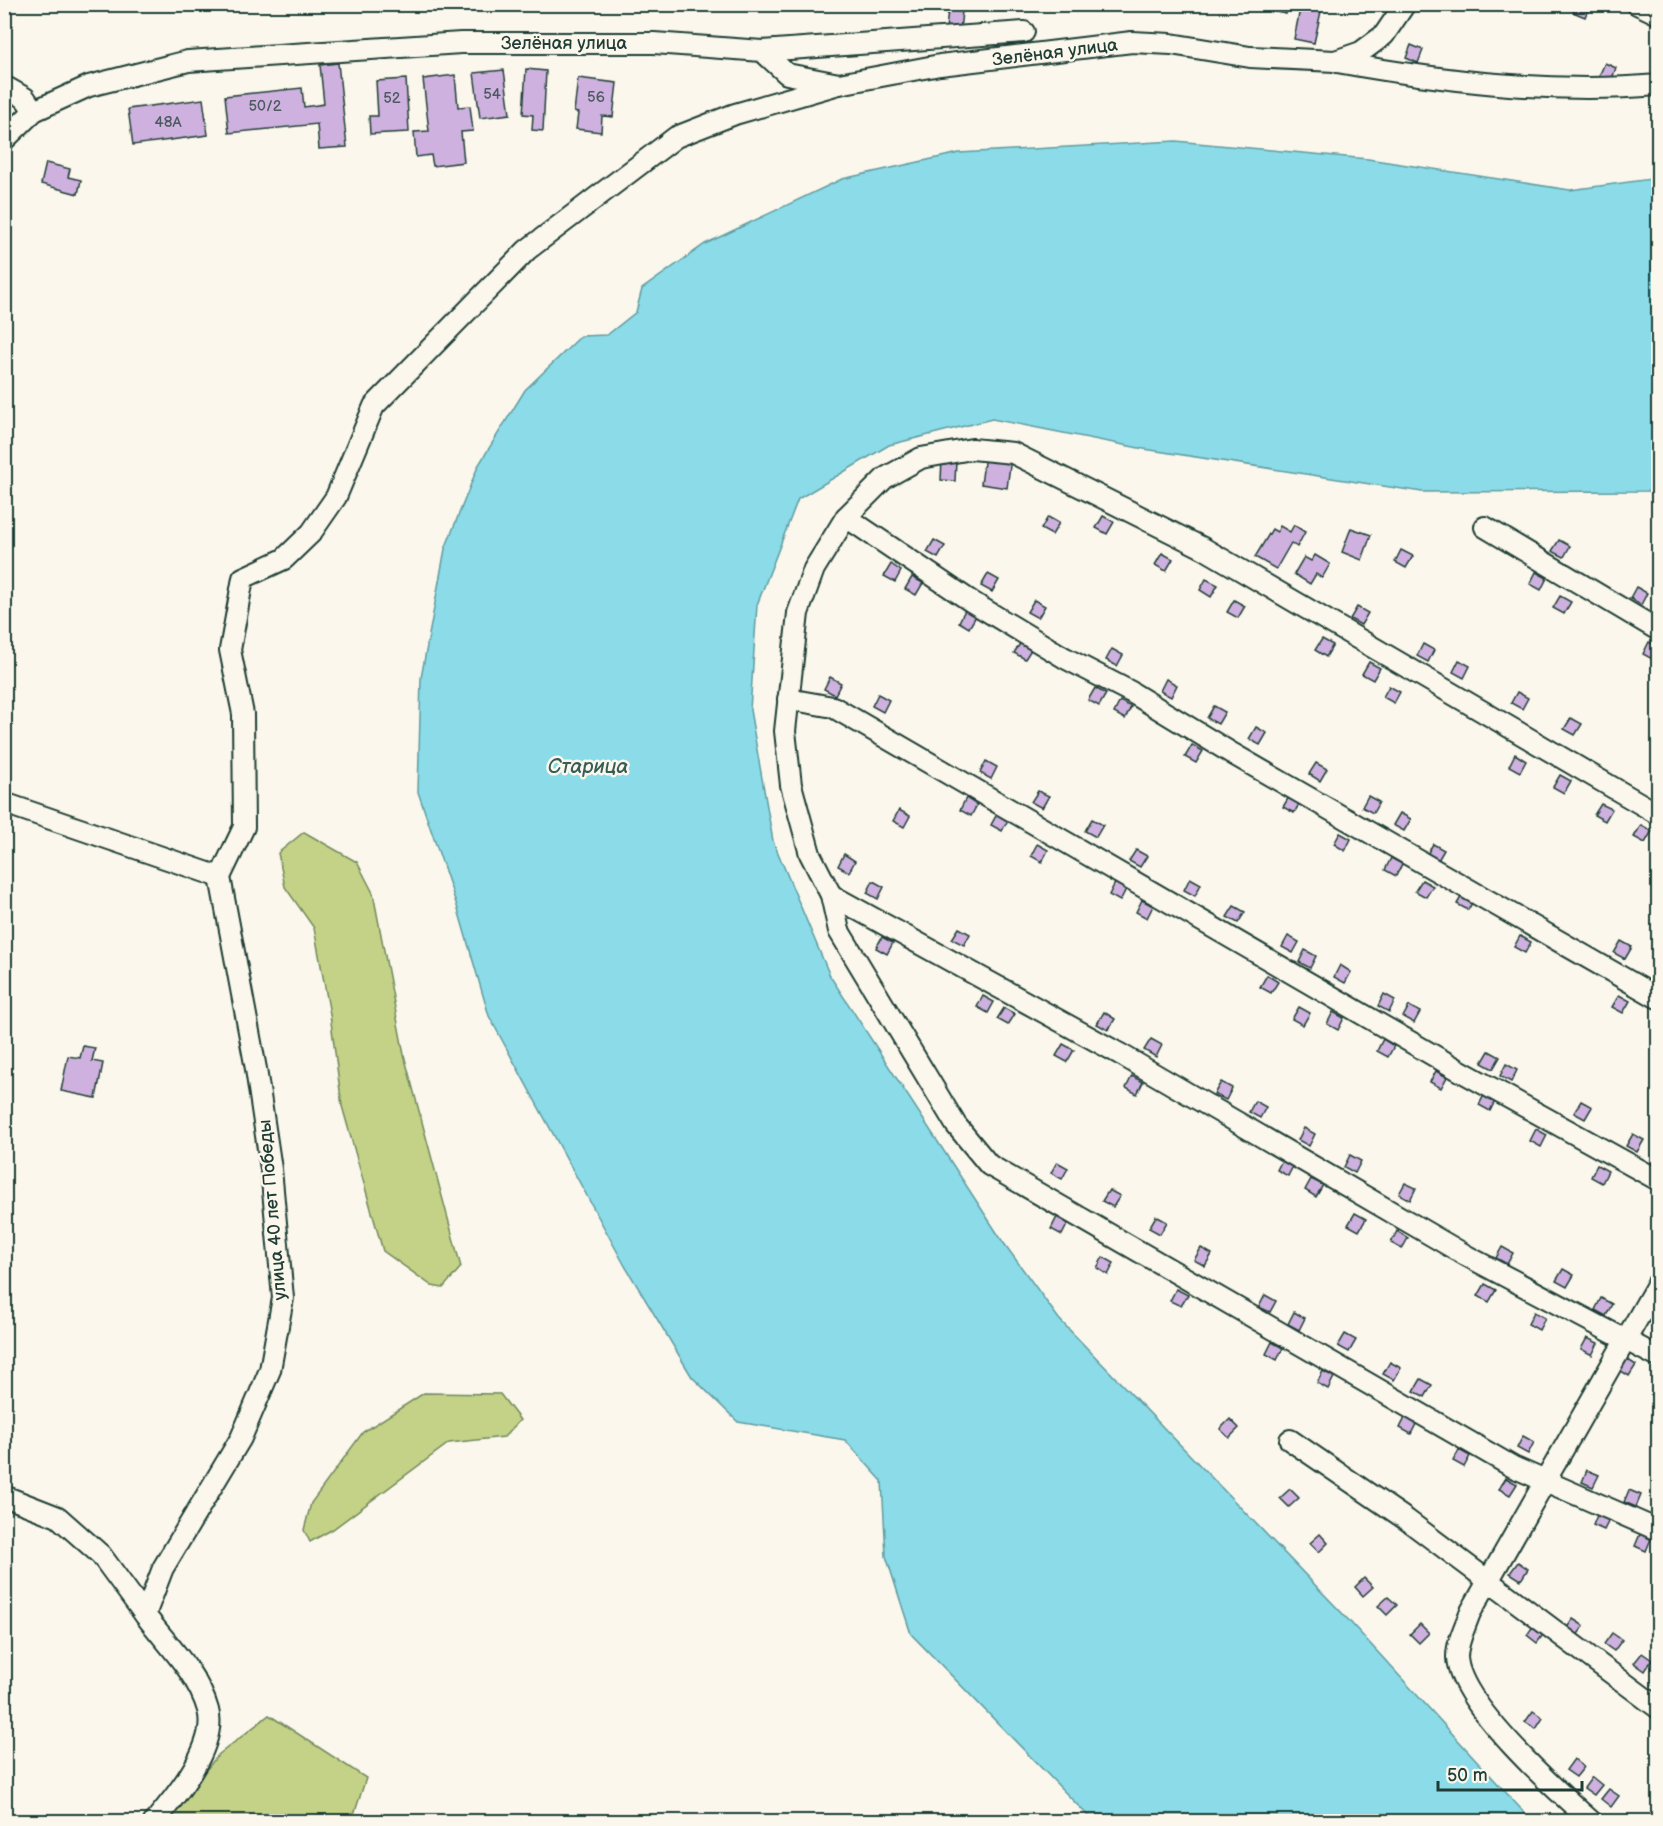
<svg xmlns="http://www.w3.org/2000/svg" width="1663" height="1826" viewBox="0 0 1663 1826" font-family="'Balsamiq Sans',sans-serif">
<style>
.green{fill:#c3d286;stroke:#71885d;stroke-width:1.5}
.water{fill:#8bdbe8;stroke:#609ca0;stroke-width:1.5}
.building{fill:#ceb1df;stroke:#1f3d34;stroke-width:1.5}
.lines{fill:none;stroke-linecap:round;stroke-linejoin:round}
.minor-casing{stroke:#1f3d34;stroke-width:24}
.minor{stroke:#fbf7ec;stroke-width:20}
.labels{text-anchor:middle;stroke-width:5;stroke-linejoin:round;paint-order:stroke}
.number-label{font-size:15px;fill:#4b5a5f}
.street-label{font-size:18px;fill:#1f3d34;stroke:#fbf7ec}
.water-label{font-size:20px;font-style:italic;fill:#355d58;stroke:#fbf7ec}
</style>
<rect width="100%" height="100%" fill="#fbf7ec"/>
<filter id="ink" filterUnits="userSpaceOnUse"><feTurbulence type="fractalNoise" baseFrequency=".0167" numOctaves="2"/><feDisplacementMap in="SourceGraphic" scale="12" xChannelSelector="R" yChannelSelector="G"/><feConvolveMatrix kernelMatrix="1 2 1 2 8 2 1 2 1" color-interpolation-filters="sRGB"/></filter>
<g filter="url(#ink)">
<g class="green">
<polygon points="304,832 357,862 373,893 404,1055 461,1267 443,1288 432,1286 383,1251 342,1106 330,1014 314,928 285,887 278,853"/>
<polygon points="424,1393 500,1394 520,1420 504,1437 449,1443 333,1529 310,1542 304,1530 311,1503 363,1432"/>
<polygon points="269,1715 366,1778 352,1821 165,1822 218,1755"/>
</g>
<polygon class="water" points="1176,141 1368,159 1570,190 1658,178 1658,491 1422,492 1144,449 992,419 889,445 798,499 757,605 750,710 773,841 830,976 1003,1242 1059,1319 1342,1613 1532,1821 1093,1821 911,1634 886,1556 882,1481 845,1440 738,1422 692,1377 625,1266 489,1016 457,906 418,792 421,678 445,549 478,466 525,390 581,336 607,335 636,312 642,289 705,244 842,179 959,153"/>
<g class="building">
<polygon points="1258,4 1297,4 1296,11 1287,9 1286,14 1258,8"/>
<polygon points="1301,4 1322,7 1314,43 1294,39"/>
<polygon points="1576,4 1590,5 1585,17 1573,12"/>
<polygon points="948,10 962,12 960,30 946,29"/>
<polygon points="1411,45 1423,50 1418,63 1406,58"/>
<polygon points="338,63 347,147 319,149 317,124 229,133 225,96 302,88 304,107 324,104 320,65"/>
<polygon points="1605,63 1616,68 1611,81 1599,76"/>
<polygon points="526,69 546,71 543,131 532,130 533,115 523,114"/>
<polygon points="504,70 510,114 480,118 474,73"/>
<polygon points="455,75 458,107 470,106 473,131 461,132 464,162 433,166 431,155 416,157 414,132 429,131 423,79"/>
<polygon points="578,78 617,83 613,117 602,116 601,132 576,129 578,113 574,112"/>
<polygon points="406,79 409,132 370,134 369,116 378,116 376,81"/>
<polygon points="203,99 208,135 133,145 128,109"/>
<polygon points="46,163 70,169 68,177 81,180 78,194 41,184"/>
<polygon points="985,455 1011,458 1007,488 981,484"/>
<polygon points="942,459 956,460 955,481 941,480"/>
<polygon points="1103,516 1114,522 1107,534 1096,528"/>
<polygon points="1048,517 1059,523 1052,535 1041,529"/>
<polygon points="1294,525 1305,532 1297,547 1291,543 1276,569 1255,557 1272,529 1277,532 1280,526 1290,532"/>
<polygon points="1351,528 1371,535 1362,560 1342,552"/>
<polygon points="934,540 945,546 938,558 927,552"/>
<polygon points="1559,540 1570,546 1564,557 1552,551"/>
<polygon points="1401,550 1413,556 1406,568 1395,562"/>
<polygon points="1162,553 1173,559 1166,571 1155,565"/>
<polygon points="1315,555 1330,564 1322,578 1316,574 1310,584 1294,574 1304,557 1311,561"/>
<polygon points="891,564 901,571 895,582 884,576"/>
<polygon points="1536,572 1547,578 1541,590 1530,584"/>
<polygon points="988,574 999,580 992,592 981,586"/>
<polygon points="912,577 923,583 916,595 905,589"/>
<polygon points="1206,579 1218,585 1211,597 1200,590"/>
<polygon points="1636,587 1647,593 1641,605 1630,598"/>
<polygon points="1560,596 1571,602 1564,614 1553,608"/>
<polygon points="1034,600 1045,606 1038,618 1027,612"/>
<polygon points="1234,600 1245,606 1238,618 1227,612"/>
<polygon points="1357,607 1368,613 1361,625 1350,619"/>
<polygon points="965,610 976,616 969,628 959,622"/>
<polygon points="1322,639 1333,645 1326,657 1315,650"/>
<polygon points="1021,642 1032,648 1025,659 1014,653"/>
<polygon points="1649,642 1658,647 1654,660 1643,654"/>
<polygon points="1423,644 1434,650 1428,662 1417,656"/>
<polygon points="1112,649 1123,655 1117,666 1106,660"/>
<polygon points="1459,660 1470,666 1464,678 1453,672"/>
<polygon points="1369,662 1380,668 1373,680 1362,674"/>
<polygon points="830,677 841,683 835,695 824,689"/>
<polygon points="1166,679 1177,685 1171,697 1160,691"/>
<polygon points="1389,686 1400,692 1394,703 1383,697"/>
<polygon points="1095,688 1106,694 1099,706 1088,700"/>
<polygon points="1517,692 1528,698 1522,709 1511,703"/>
<polygon points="878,694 889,700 883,712 872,706"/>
<polygon points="1120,701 1131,707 1125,719 1114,713"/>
<polygon points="1214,706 1225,712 1218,724 1207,718"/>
<polygon points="1571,718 1582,724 1575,735 1564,729"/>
<polygon points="1256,727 1267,733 1260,745 1249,739"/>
<polygon points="1192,745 1203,751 1196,763 1185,757"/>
<polygon points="1515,754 1526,761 1520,772 1509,766"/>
<polygon points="986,761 997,767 991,779 980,773"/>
<polygon points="1316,763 1327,769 1320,781 1309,774"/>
<polygon points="1560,775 1571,781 1564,793 1553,787"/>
<polygon points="1038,791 1049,796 1042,808 1031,802"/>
<polygon points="1290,795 1301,801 1294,813 1283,807"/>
<polygon points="1368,796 1379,802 1373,813 1362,807"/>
<polygon points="966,798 977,805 971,816 960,810"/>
<polygon points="1601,804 1612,809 1605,821 1594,815"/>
<polygon points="899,810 910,816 904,827 893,821"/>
<polygon points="1400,813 1411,819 1404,831 1393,825"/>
<polygon points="997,814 1008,820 1002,831 991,825"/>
<polygon points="1092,819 1103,825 1096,837 1085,831"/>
<polygon points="1641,825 1652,831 1645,843 1634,837"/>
<polygon points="1340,833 1351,839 1345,851 1334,844"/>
<polygon points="1037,844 1048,850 1042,862 1031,856"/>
<polygon points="1433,844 1444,850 1437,862 1426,856"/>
<polygon points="1136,850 1147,856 1140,867 1129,861"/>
<polygon points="844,854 855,861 849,872 838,866"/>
<polygon points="1391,858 1402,864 1396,876 1385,870"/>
<polygon points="1190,878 1201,884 1195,896 1184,890"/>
<polygon points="1422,880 1433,886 1426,897 1415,891"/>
<polygon points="873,881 884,887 878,899 867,893"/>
<polygon points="1115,883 1126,889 1120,901 1109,895"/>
<polygon points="1464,892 1475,898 1468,910 1457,904"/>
<polygon points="1142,900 1153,906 1147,918 1136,912"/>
<polygon points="1234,906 1245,912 1238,923 1227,917"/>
<polygon points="959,928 970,934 964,945 952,939"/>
<polygon points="1288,936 1299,942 1293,953 1282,947"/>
<polygon points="1520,936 1531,942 1525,953 1514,947"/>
<polygon points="882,937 893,943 887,954 876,948"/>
<polygon points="1621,941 1632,947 1625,959 1614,953"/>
<polygon points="1305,950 1316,956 1310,968 1299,962"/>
<polygon points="1340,965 1351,972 1345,983 1334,977"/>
<polygon points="1267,975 1278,982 1271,993 1260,987"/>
<polygon points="1384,994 1395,1000 1389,1012 1378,1006"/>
<polygon points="1619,995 1630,1001 1623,1013 1612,1007"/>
<polygon points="983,996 994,1002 988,1013 977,1007"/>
<polygon points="1409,1006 1420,1012 1414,1023 1403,1017"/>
<polygon points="1299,1007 1310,1013 1303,1025 1292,1019"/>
<polygon points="1004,1008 1015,1014 1008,1025 997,1019"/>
<polygon points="1104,1012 1115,1019 1108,1030 1097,1024"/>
<polygon points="1333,1012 1344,1018 1338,1030 1327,1024"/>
<polygon points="1151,1039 1162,1045 1156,1057 1144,1050"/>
<polygon points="1383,1039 1394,1046 1388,1057 1377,1051"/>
<polygon points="1063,1044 1074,1050 1067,1062 1056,1056"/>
<polygon points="83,1046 95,1048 92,1061 103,1063 96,1098 61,1091 68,1056 80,1058"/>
<polygon points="1489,1051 1500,1057 1493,1069 1482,1063"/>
<polygon points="1506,1064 1517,1070 1511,1082 1500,1076"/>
<polygon points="1436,1071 1447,1077 1441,1088 1430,1082"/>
<polygon points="1132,1076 1143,1082 1137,1094 1126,1088"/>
<polygon points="1221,1082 1232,1088 1226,1100 1214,1094"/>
<polygon points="1485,1093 1496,1099 1490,1111 1479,1105"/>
<polygon points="1255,1101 1266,1107 1260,1118 1249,1112"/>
<polygon points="1581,1101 1592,1107 1585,1119 1574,1113"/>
<polygon points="1304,1128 1315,1134 1309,1146 1298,1140"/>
<polygon points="1536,1129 1547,1135 1541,1147 1530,1141"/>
<polygon points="1633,1134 1644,1140 1637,1152 1626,1146"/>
<polygon points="1350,1155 1361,1161 1355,1173 1344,1167"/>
<polygon points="1283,1158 1294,1164 1288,1176 1277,1170"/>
<polygon points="1057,1162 1068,1168 1062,1179 1051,1173"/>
<polygon points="1597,1165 1608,1171 1602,1183 1591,1177"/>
<polygon points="1311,1179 1323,1185 1316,1197 1305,1190"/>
<polygon points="1405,1183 1416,1188 1410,1200 1399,1194"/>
<polygon points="1109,1190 1120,1196 1113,1207 1102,1201"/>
<polygon points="1355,1213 1366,1219 1359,1231 1348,1225"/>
<polygon points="1156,1216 1167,1222 1160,1234 1149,1228"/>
<polygon points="1057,1217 1068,1223 1062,1235 1051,1229"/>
<polygon points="1397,1231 1408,1238 1402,1249 1391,1243"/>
<polygon points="1502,1247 1513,1253 1507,1264 1496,1258"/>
<polygon points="1201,1248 1212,1254 1205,1266 1194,1260"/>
<polygon points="1103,1257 1114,1263 1108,1275 1097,1268"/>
<polygon points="1563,1269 1574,1275 1567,1287 1556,1281"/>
<polygon points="1485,1284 1496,1290 1489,1302 1478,1296"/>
<polygon points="1176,1289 1188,1295 1181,1306 1170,1301"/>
<polygon points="1265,1295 1276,1301 1270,1312 1259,1307"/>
<polygon points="1601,1298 1612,1304 1606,1316 1595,1310"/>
<polygon points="1294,1312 1305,1318 1299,1330 1288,1324"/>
<polygon points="1534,1312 1545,1318 1539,1330 1528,1324"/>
<polygon points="1345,1334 1356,1340 1349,1352 1338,1346"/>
<polygon points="1587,1338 1598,1343 1592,1355 1581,1349"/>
<polygon points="1272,1342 1283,1348 1277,1360 1266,1354"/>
<polygon points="1625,1358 1636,1365 1629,1376 1618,1369"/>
<polygon points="1390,1362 1401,1368 1394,1380 1383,1374"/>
<polygon points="1323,1371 1334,1377 1328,1389 1317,1383"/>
<polygon points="1421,1379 1432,1385 1425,1397 1414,1391"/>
<polygon points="1406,1416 1417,1422 1411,1434 1400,1428"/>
<polygon points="1230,1419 1239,1428 1229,1438 1220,1429"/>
<polygon points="1523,1436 1534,1442 1528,1454 1517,1448"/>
<polygon points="1459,1450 1470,1456 1464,1467 1453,1461"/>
<polygon points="1587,1470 1599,1475 1593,1487 1582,1482"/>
<polygon points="1506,1478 1517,1484 1510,1495 1499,1489"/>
<polygon points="1290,1489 1299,1498 1289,1507 1280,1498"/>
<polygon points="1629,1490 1641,1495 1636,1507 1624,1502"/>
<polygon points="1598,1513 1610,1518 1604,1530 1593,1525"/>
<polygon points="1320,1534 1328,1543 1319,1552 1310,1543"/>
<polygon points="1640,1534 1651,1539 1646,1551 1635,1546"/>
<polygon points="1518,1562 1528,1569 1521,1580 1510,1573"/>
<polygon points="1364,1578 1373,1587 1363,1596 1355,1587"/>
<polygon points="1388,1597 1397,1605 1387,1615 1378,1606"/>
<polygon points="1573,1619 1584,1626 1576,1637 1566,1629"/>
<polygon points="1420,1624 1429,1633 1419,1643 1410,1634"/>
<polygon points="1534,1625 1545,1632 1537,1643 1527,1635"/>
<polygon points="1612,1633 1622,1640 1614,1651 1604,1644"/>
<polygon points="1642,1653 1652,1660 1645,1671 1634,1663"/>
<polygon points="1533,1711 1543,1718 1536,1729 1525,1722"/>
<polygon points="1574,1759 1584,1767 1576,1777 1566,1770"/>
<polygon points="1592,1777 1602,1785 1594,1795 1584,1788"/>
<polygon points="1609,1789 1619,1796 1611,1807 1601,1799"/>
</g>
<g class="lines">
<defs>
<g id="minor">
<polyline points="1637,4 1658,14"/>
<polyline points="762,51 1024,32"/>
<path d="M1337 62C1442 81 1552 94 1658 85"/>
<polyline points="4,86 25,98 34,111"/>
<polyline points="4,140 34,111 89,86 188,61 461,43 654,43 762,51 787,74 839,84 940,65 1132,42 1171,44 1250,57 1335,61 1361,52 1384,35 1405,4"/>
<polyline points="846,517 972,602 1065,658 1131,692 1233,754 1658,998"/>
<polyline points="1485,527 1658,630"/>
<polyline points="788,699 833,707 1457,1069 1658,1180"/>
<polyline points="4,803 220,877"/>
<polyline points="1658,814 1203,548 1013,453 972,449 921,458 885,478 846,517 814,569 798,613 785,731 791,785 810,854 831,895 839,931 956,1125 989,1165 1513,1467 1658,1530"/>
<polyline points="831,895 1120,1054 1467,1256 1658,1357"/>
<polyline points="1290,1440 1407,1520 1658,1708"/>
<polyline points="4,1496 58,1517 101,1555 145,1615"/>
<path d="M154 1822C176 1796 218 1745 208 1710 198 1674 167 1644 145 1615L163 1568 241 1438 270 1370 283 1298 271 1169 256 1069 220 877 244 827 243 714 230 650 243 578 284 559 311 533 336 497 374 406 527 250 676 137 735 114 839 84"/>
<path d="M1592 1822C1557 1791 1459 1704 1457 1657 1457 1642 1465 1627 1470 1613L1658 1283"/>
</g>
</defs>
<use href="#minor" class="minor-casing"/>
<use href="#minor" class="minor"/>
</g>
</g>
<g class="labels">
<g class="number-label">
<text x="492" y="99">54</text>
<text x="596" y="102">56</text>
<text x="392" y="103">52</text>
<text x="265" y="111">50/2</text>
<text x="168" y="127">48А</text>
</g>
<g class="street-label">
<text x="564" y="49">Зелёная улица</text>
<text transform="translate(1055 52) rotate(-7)" y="6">Зелёная улица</text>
<text transform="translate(272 1210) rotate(-95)" y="6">улица 40 лет Победы</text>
</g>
<g class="water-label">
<text x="588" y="773">Старица</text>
</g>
</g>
<rect width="1663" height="1826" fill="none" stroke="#fbf7ec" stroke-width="24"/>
<rect x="12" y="12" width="1639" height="1802" fill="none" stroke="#1f3d34" stroke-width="2" filter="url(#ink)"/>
<path d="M1438 1781v9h144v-9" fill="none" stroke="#1f3d34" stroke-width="3"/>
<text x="1447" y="1781" font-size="18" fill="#1f3d34" stroke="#fbf7ec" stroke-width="4.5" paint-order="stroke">50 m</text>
</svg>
